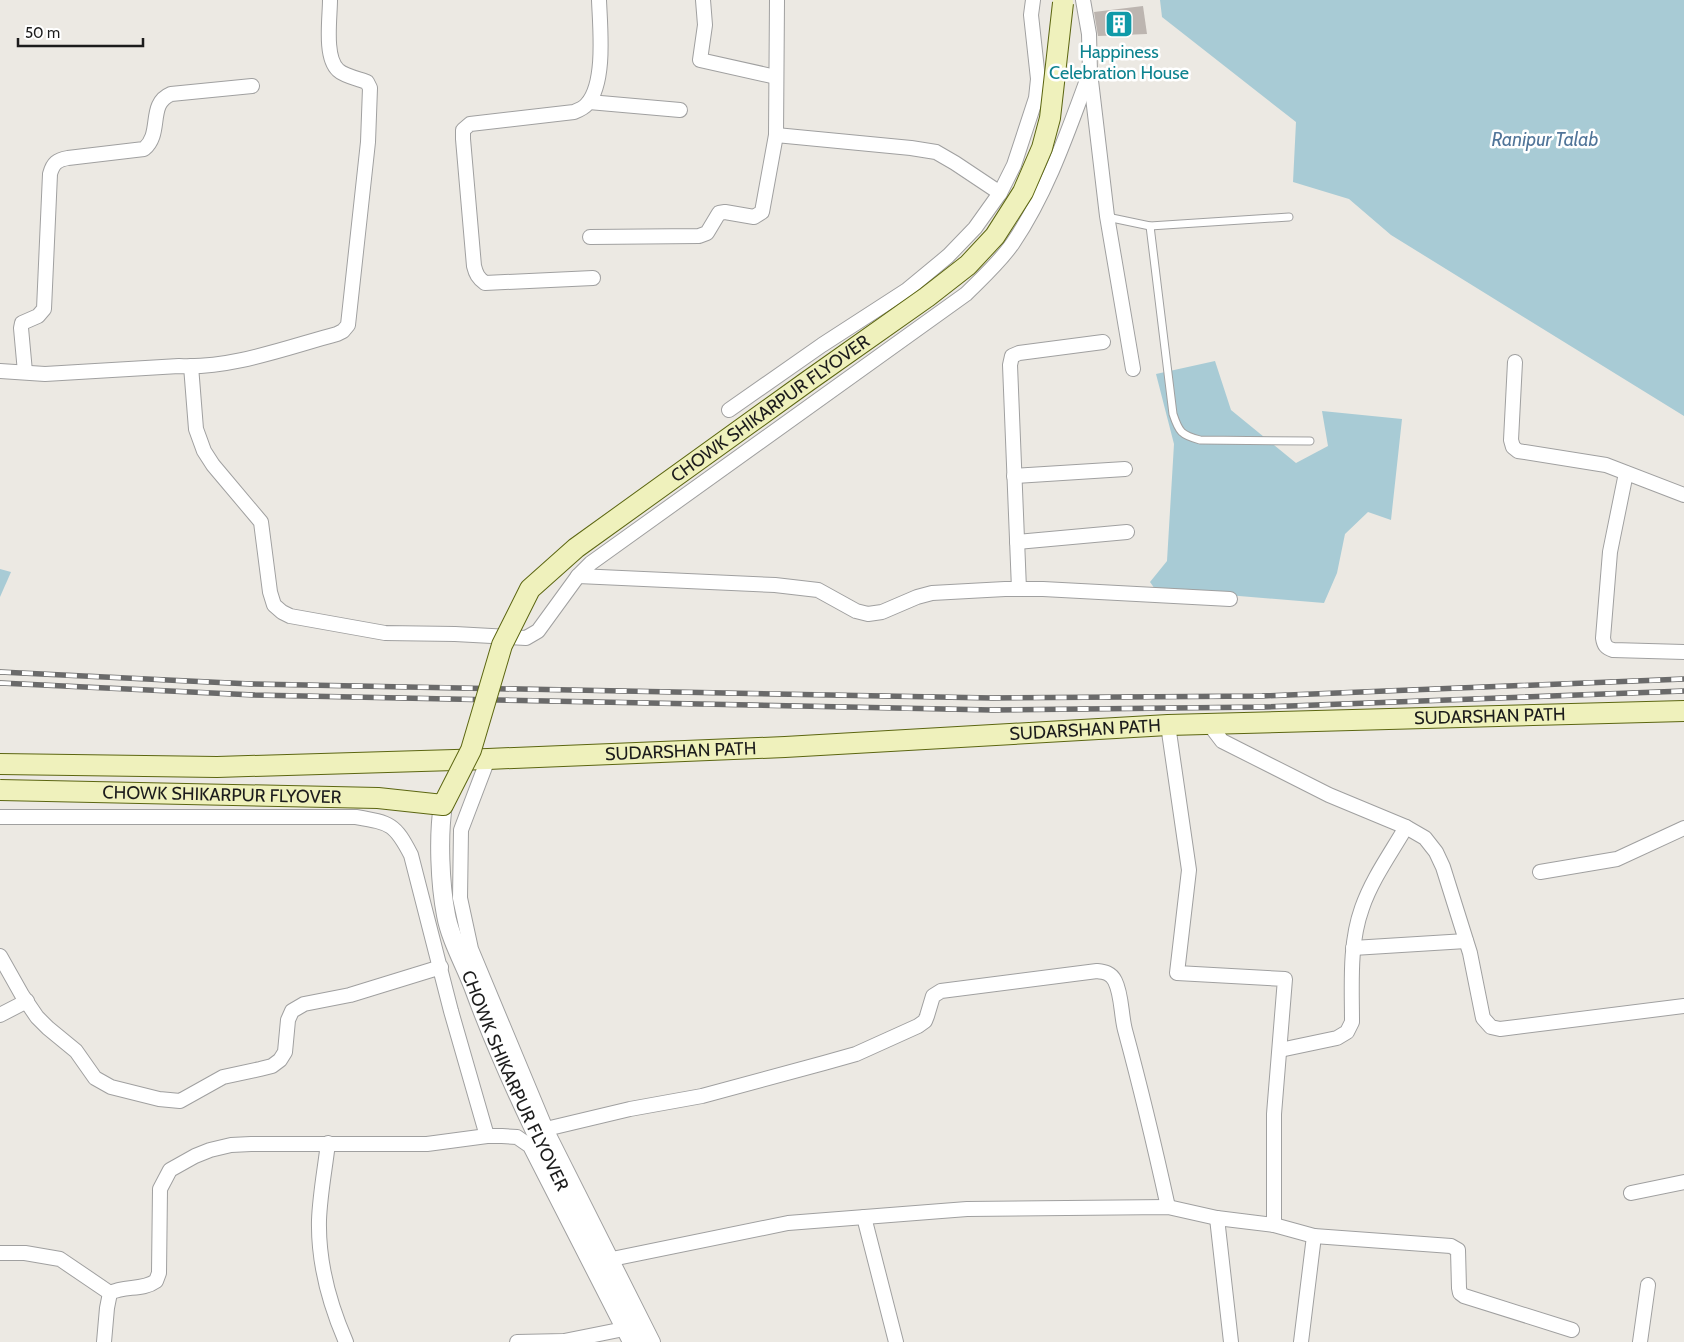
<svg xmlns="http://www.w3.org/2000/svg" width="1684" height="1342" viewBox="0 0 1684 1342" font-family="Cabin,sans-serif">
<style>
.water{fill:#a8cbd5}
.building{fill:#bcb5b0}
.lines{fill:none;stroke-linecap:round;stroke-linejoin:round}
.service-casing{stroke:#a0a0a0;stroke-width:9}
.minor-casing{stroke:#a0a0a0;stroke-width:16}
.tertiary-casing{stroke:#a0a0a0;stroke-width:20}
.secondary-casing{stroke:#5c6611;stroke-width:22}
.service{stroke:#fff;stroke-width:7}
.minor{stroke:#fff;stroke-width:14}
.tertiary{stroke:#fff;stroke-width:18}
.secondary{stroke:#eff1bc;stroke-width:20}
.rail-casing{stroke:#6a6a6a;stroke-width:5.5}
.rail{stroke:#fff;stroke-width:4;stroke-dasharray:11;stroke-linecap:butt}
.secondary-bridge-casing{stroke:#5c6611;stroke-width:22;stroke-linecap:butt}
.secondary-bridge{stroke:#eff1bc;stroke-width:20}
.labels{text-anchor:middle;stroke-width:5;stroke-linejoin:round;paint-order:stroke}
.culture-label{font-size:18px;fill:#0d838f;stroke:#fff}
.street-label{font-size:18px;fill:#1c1c1c;stroke:#fff}
.water-label{font-size:19px;font-style:italic;fill:#517599;stroke:#fff}
</style>
<rect width="100%" height="100%" fill="#ece9e3"/>
<g class="water">
<polygon points="1160,0 1684,0 1684,416 1391,235 1349,199 1293,182 1296,122 1162,17"/>
<polygon points="1215,361 1231,410 1296,463 1328,446 1322,411 1402,419 1391,520 1368,512 1345,534 1337,573 1324,603 1155,589 1150,582 1167,561 1174,444 1156,374"/>
<polygon points="0,569 11,572 0,597"/>
</g>
<polygon class="building" points="1143,6 1147,34 1098,36 1094,12"/>
<g class="lines">
<defs>
<g id="service">
<polyline points="1107,217 1150,226 1289,217"/>
<path d="M1150 226 1173 414C1179 432 1181 435 1200 440L1310 441"/>
</g>
<g id="minor">
<polyline points="703,0 705,25 700,60 776,77"/>
<polyline points="1083,0 1089,34 1090,72 1107,216 1133,369"/>
<polyline points="589,102 680,110"/>
<polyline points="776,135 911,148 936,152 955,163 1000,193"/>
<polyline points="590,237 699,236 707,233 719,213 725,212 754,217 762,212 776,135 777,0"/>
<path d="M593 278 485 283C478 278 476 274 474 266L463 139V130L470 124 574 112C579 110 584 108 587 104 606 83 600 27 599 0"/>
<polyline points="1515,362 1511,440 1513,447 1518,451 1606,465 1684,495"/>
<path d="M191 366 196 429 204 451 213 465 261 522 270 592 274 605 282 612 290 616 385 633 455 634 526 638 538 631 578 576 591 563 966 294C982 278 1000 262 1013 243 1048 191 1068 131 1090 72"/>
<path d="M0 371 45 374 179 366C231 369 288 347 337 334L343 331 348 325 368 142 370 88 367 82C359 79 344 76 338 70 324 57 330 18 330 0"/>
<path d="M25 372 21 328 22 323 38 316 44 309 50 174C53 163 57 160 68 158L144 149C163 133 147 104 171 94L252 86"/>
<polyline points="729,410 822,345 907,290 948,256 975,228 1000,193 1014,165 1036,98 1038,79 1031,15 1033,0"/>
<path d="M1626 473 1610 552 1603 638C1604 645 1606 648 1613 650L1684 652"/>
<polyline points="1014,476 1125,469"/>
<polyline points="1017,542 1127,532"/>
<polyline points="578,576 775,585 818,590 856,611 868,614 882,612 917,597 932,593 1005,589 1043,589 1230,599"/>
<polyline points="1019,589 1010,365 1012,356 1019,353 1103,342"/>
<polyline points="1209,724 1222,741 1329,795 1406,827 1425,838 1436,852 1443,867 1470,953 1483,1018 1491,1027 1500,1029 1684,1006"/>
<polyline points="1168,725 1189,870 1177,973 1285,979 1274,1114 1274,1225"/>
<polyline points="488,759 461,830 460,898 471,949 546,1129 653,1342"/>
<path d="M0 817H356C391 823 395 824 411 855L451 1011 487 1136"/>
<polyline points="1540,872 1617,859 1684,828"/>
<polyline points="1353,948 1466,941"/>
<polyline points="0,956 22,995 37,1017 48,1028 76,1051 95,1078 111,1087 159,1099 180,1101 223,1077 260,1069 272,1066 280,1060 285,1052 288,1020 292,1011 304,1004 350,995 441,967"/>
<polyline points="0,1015 27,1001"/>
<path d="M1280 1050 1337 1038 1347 1032 1352 1022C1352 985 1349 944 1362 908 1372 879 1391 853 1406 827"/>
<path d="M546 1129 630 1109 702 1096 824 1063 856 1054 918 1026 925 1021 927 1016 933 996 941 991 1097 971C1105 972 1111 973 1115 981 1122 995 1121 1015 1125 1030 1141 1089 1155 1148 1168 1207"/>
<path d="M328 1143C325 1169 320 1194 319 1220 318 1262 329 1303 346 1342"/>
<polyline points="1631,1193 1684,1182"/>
<polyline points="864,1217 896,1342"/>
<polyline points="1217,1218 1231,1342"/>
<polyline points="1314,1236 1451,1246 1458,1250 1459,1288 1460,1293 1464,1296 1572,1330"/>
<polyline points="0,1253 25,1253 60,1259 110,1293"/>
<polyline points="612,1259 788,1223 967,1209 1168,1207 1217,1218 1274,1225 1314,1236 1301,1342"/>
<path d="M104 1342 107 1308 110 1293C125 1285 142 1291 156 1281L159 1273 160 1189 170 1170 195 1156 210 1150 231 1145 251 1144H427L487 1136H502L517 1137 530 1146 630 1342"/>
<polyline points="517,1342 564,1341 624,1329"/>
<polyline points="1640,1342 1648,1285"/>
</g>
<g id="tertiary">
<path id="s1" d="M443 805C438 836 440 884 446 915 450 938 464 963 473 986 518 1109 583 1225 641 1342"/>
</g>
<g id="secondary">
<path id="s2" d="M0 764 217 767 488 759 785 747 1168 725 1684 711"/>
</g>
</defs>
<use href="#service" class="service-casing"/>
<use href="#minor" class="minor-casing"/>
<use href="#tertiary" class="tertiary-casing"/>
<use href="#secondary" class="secondary-casing"/>
<use href="#service" class="service"/>
<use href="#minor" class="minor"/>
<use href="#tertiary" class="tertiary"/>
<use href="#secondary" class="secondary"/>
<defs>
<g id="rail">
<polyline points="0,672 251,684 992,698 1262,696 1684,679"/>
<polyline points="0,683 254,695 992,710 1264,707 1684,691"/>
</g>
</defs>
<use href="#rail" class="rail-casing"/>
<use href="#rail" class="rail"/>
<defs>
<g id="secondary-bridge">
<path id="s3" d="M0 790 378 798 443 805 471 750 502 645 530 589 576 548 808 381 927 297 968 265 995 236 1023 192 1042 148 1050 118 1063 3"/>
</g>
</defs>
<use href="#secondary-bridge" class="secondary-bridge-casing"/>
<use href="#secondary-bridge" class="secondary-bridge"/>
</g>
<defs>
<symbol id="building-square" viewBox="-11 -11 22 22"><rect x="-9" y="-9" width="18" height="18" rx="4" fill="#0f9aa8" stroke="#fff"/><path d="M-4-6H4V6H1V3H-1V6H-4ZM-2.5-4.3h1.7v1.8h-1.7ZM.8-4.3h1.7v1.8H.8ZM-2.5-1h1.7V.8h-1.7ZM.8-1h1.7V.8H.8Z" fill="#fff"/></symbol>
</defs>
<g fill-rule="evenodd">
<use href="#building-square" x="1103" y="8" width="32" height="32"/>
</g>
<g class="labels">
<g class="culture-label">
<text x="1119" y="58">Happiness<tspan x="1119" dy="21">Celebration House</tspan></text>
</g>
<g class="street-label">
<text dy="6" stroke="none"><textPath href="#s3" startOffset="978">CHOWK SHIKARPUR FLYOVER</textPath></text>
<text dy="6" stroke="none"><textPath href="#s2" startOffset="1491">SUDARSHAN PATH</textPath></text>
<text dy="6" stroke="none"><textPath href="#s2" startOffset="1086">SUDARSHAN PATH</textPath></text>
<text dy="6" stroke="none"><textPath href="#s2" startOffset="681">SUDARSHAN PATH</textPath></text>
<text dy="6" stroke="none"><textPath href="#s3" startOffset="222">CHOWK SHIKARPUR FLYOVER</textPath></text>
<text dy="6" stroke="none"><textPath href="#s1" startOffset="290">CHOWK SHIKARPUR FLYOVER</textPath></text>
</g>
<g class="water-label">
<text x="1545" y="146">Ranipur Talab</text>
</g>
</g>
<path d="M18 38v8h125v-8" fill="none" stroke="#1c1c1c" stroke-width="2.5"/>
<text x="25" y="38" font-size="15" fill="#1c1c1c" stroke="#ffffff" stroke-width="4" paint-order="stroke">50 m</text>
</svg>
